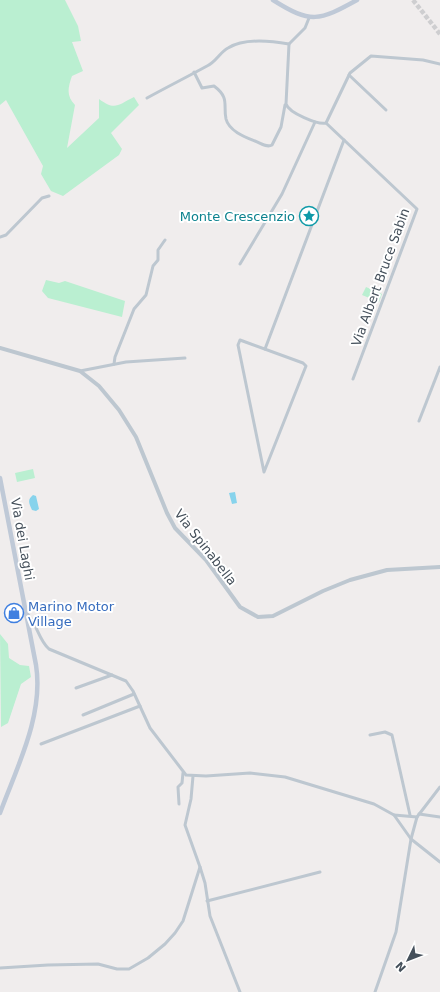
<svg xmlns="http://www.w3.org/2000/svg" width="440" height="992" viewBox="0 0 440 992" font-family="'DejaVu Sans',sans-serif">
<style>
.green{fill:#baefd1}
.water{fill:#87d3ec}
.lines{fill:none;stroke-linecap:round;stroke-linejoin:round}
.secondary-tunnel{stroke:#ceced0;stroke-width:4.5;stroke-dasharray:4.5 2;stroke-linecap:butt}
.minor{stroke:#bdc7d0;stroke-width:3}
.tertiary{stroke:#bdc7d0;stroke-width:4}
.secondary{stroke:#bfc9d7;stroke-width:4.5}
.labels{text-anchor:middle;stroke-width:4;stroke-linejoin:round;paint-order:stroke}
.culture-label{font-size:13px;fill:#0d838f;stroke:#fff;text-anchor:end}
.street-label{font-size:13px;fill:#45505b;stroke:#fff}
.shop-label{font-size:13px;fill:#366cbe;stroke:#fff;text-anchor:start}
</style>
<rect width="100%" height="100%" fill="#f0eded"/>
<g class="green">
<path d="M0 0H65L78 26 81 41 72 42 83 71 72 76C68 87 66 96 75 105L67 148 99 118V99C115 111 118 105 134 97L139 105 111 133 122 149 119 155 63 196 51 191 41 174 43 166 6 100 0 105Z"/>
<polygon points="46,280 59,283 65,281 125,301 122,317 48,298 42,291"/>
<polygon points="366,287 382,294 379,302 362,295"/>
<polygon points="33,469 35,478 17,482 15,473"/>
<polygon points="0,634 8,644 9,658 20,665 29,666 31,677 21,684 8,723 1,727"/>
</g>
<g class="water">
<polygon points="235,492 237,503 232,504 229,493"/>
<path d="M33 495 36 496 39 509 36 511 32 510C29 503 27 500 33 495Z"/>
</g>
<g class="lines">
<polyline class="secondary-tunnel" points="413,0 440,34"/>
<g class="minor">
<path d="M309 18 305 28 289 44 286 104C289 113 318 125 326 123L350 73 371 56 423 60 440 64"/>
<path d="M194 72 202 88 214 86C230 98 223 105 226 119 229 131 245 137 255 141 260 143 267 148 272 145L281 127 285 105"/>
<polyline points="349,75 386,110"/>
<path d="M147 98C167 87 187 77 207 66 216 62 220 52 228 48 244 38 272 41 289 44"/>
<polyline points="326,123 417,209 353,379"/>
<polyline points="0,237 6,235 42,198 49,196"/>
<polyline points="240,264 282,194 315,122"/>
<polygon points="240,340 303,363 306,366 264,472 238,345"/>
<polyline points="265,349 344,140"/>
<polyline points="114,364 115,357 134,309 146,295 153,266 158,260 158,250 165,240"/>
<polyline points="80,371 126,362 185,358"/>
<polyline points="419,421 440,367"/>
<path d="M26 612C37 623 38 639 49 649L126 681 133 691 150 728 186 775 206 776 250 773 285 777 374 804 394 815 411 839 440 862"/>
<polyline points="76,688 112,675"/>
<polyline points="83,715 134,694"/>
<polyline points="370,735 385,732 392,735 410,815"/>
<polyline points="41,744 140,706"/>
<polyline points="179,804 178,787 182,783 183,773"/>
<polyline points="419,814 440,817"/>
<polyline points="394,815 417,817"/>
<polyline points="200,867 205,883 210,916 240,992"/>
<polyline points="207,901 320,872"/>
<polyline points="0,968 48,965 98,964 117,969 129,969 148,958 165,944 175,933 183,921 200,867 185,825 191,799 193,776"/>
<polyline points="375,992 396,932 411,839 417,817 440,787"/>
</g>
<polyline class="tertiary" points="0,348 80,371 99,386 119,410 136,437 167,513 175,528 206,560 240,607 258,617 273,616 323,591 350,580 387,570 440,567"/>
<g class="secondary">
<path d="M273 0C311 24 319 21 357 0"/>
<path d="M0 478 36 665C44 715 17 767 0 813"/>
</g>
</g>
<defs>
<symbol id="sight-ring" viewBox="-11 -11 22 22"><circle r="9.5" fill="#fff" stroke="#0f9aa8" stroke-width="1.5"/><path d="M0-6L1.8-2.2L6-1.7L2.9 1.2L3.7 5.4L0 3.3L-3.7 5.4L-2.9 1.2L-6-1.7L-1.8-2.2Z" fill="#0f9aa8"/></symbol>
<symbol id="shop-ring" viewBox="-11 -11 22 22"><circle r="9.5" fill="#fff" stroke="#3f7fe0" stroke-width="1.5"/><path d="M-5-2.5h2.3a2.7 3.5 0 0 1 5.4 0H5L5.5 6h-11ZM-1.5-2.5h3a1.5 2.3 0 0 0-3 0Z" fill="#3f7fe0"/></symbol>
</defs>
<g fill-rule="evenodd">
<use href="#sight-ring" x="298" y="205" width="22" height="22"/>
<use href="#shop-ring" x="3" y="602" width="22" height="22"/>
</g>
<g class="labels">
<g class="culture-label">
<text x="295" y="221">Monte Crescenzio</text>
</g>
<g class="street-label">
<text transform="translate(380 277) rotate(-70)" y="5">Via Albert Bruce Sabin</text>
<text transform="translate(23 539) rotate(80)" y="5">Via dei Laghi</text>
<text transform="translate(206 547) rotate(52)" y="5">Via Spinabella</text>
</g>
<g class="shop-label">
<text x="28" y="611">Marino Motor<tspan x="28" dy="15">Village</tspan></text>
</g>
</g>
<g transform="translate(408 960) rotate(227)" stroke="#ffffff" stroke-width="3" paint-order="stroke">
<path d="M0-3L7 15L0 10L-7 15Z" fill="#45505b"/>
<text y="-6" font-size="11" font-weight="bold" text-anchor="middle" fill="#45505b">N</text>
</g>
</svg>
